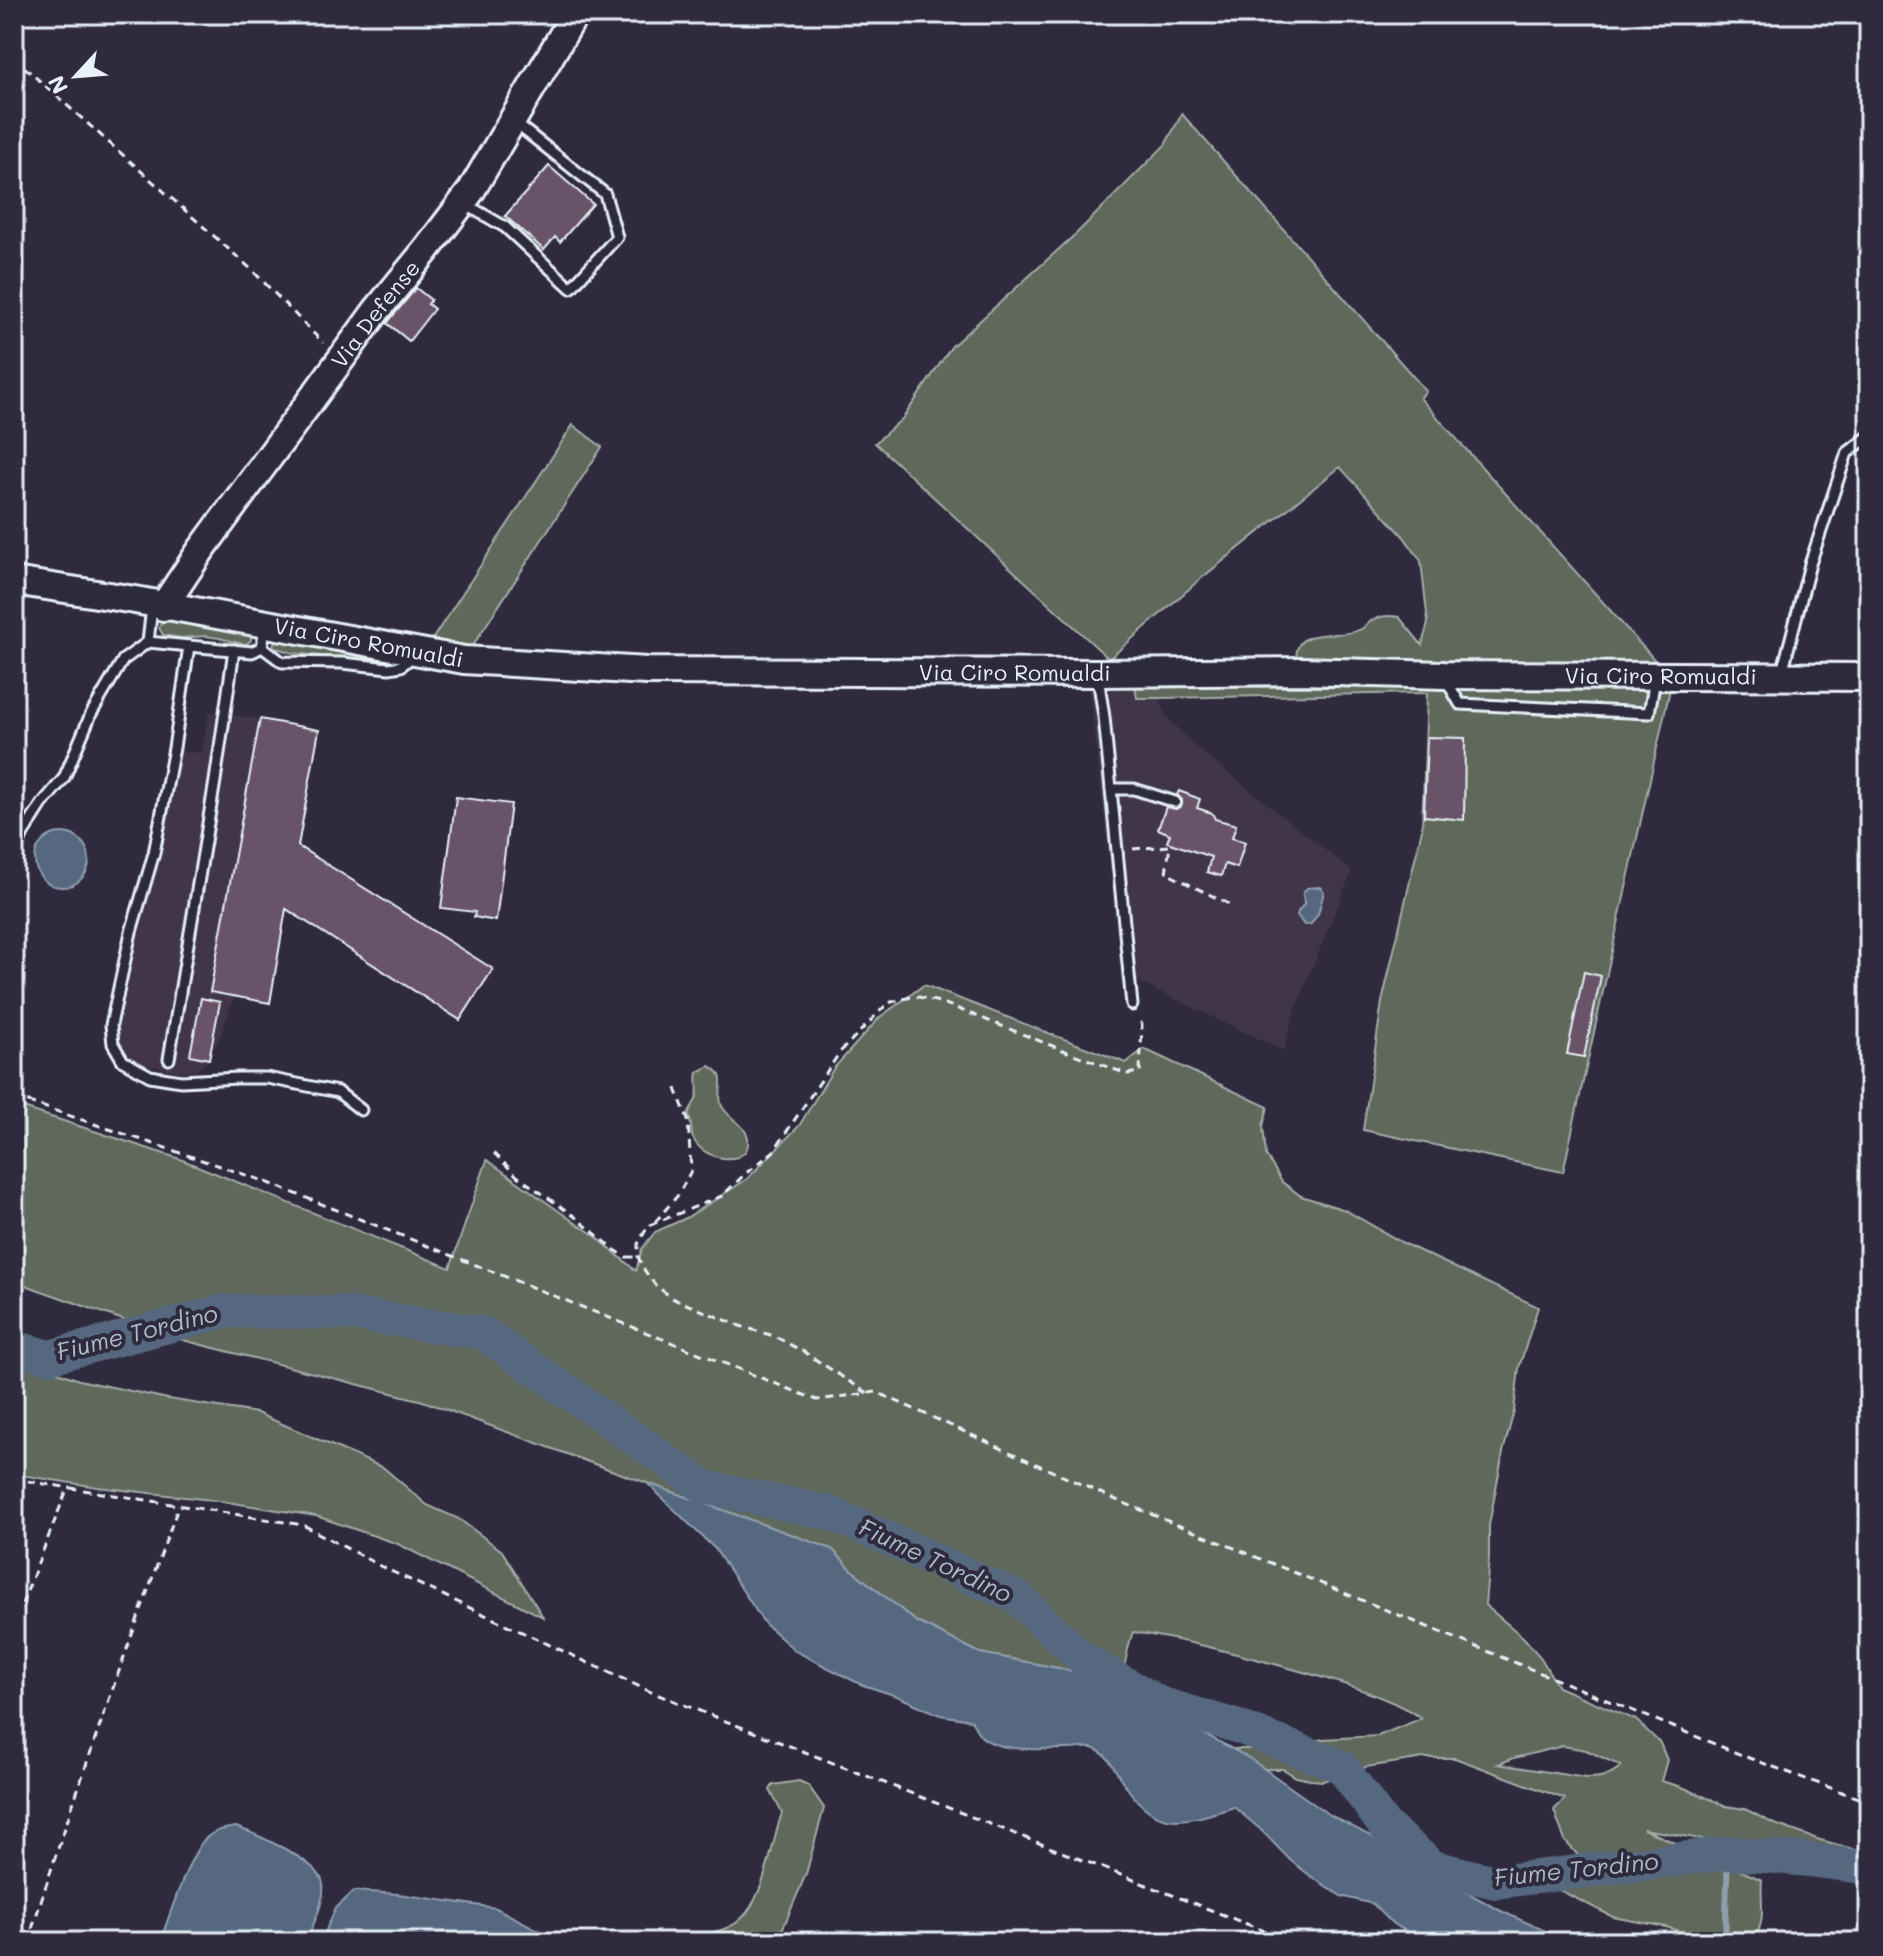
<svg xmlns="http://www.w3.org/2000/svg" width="1883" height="1956" viewBox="0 0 1883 1956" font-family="Mali,sans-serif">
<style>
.built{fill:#40364a}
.green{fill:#5f675a;stroke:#a4aca9;stroke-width:2;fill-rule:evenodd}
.water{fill:#546880;stroke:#8f9fb0;stroke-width:2}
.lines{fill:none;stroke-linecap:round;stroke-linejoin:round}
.stream{stroke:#8f9fb0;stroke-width:6}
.river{stroke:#546880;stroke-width:34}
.building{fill:#695368;stroke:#e8f1f8;stroke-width:2}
.lane-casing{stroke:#e8f1f8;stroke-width:15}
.secondary-casing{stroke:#e8f1f8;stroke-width:32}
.path{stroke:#e8f1f8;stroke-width:3;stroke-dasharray:8 6;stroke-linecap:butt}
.lane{stroke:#2f2a3d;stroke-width:9}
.secondary{stroke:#2f2a3d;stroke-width:26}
.labels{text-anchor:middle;stroke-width:8;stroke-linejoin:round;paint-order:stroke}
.street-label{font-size:22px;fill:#e8f1f8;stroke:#2f2a3d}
.water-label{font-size:24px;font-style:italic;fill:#adbac8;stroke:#2f2a3d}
</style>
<rect width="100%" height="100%" fill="#2f2a3d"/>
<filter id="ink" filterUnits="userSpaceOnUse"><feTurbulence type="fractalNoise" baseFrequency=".0125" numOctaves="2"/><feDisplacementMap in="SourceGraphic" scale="16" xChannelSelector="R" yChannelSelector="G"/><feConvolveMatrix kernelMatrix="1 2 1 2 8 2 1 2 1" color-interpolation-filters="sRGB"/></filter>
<g filter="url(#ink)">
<g class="built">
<polygon points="1089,685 1135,686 1137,698 1160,698 1166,716 1196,747 1352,871 1294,1013 1284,1051 1134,980 1122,972"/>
<polygon points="209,712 260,719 210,992 234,997 223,1030 209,1059 195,1072 174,1071 140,1063 127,1057 118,1043 119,1020 179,751 202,753"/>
</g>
<g class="green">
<path d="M1182 114 1426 391 1420 398 1660 666 1297 662C1290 623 1341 640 1359 630 1363 629 1366 625 1369 622 1379 616 1387 615 1399 617L1422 645 1428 623 1421 561 1404 537 1340 467 1198 581 1109 659 875 443 903 418 952 346 1079 231 1165 145Z"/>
<polygon points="573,425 602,447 470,650 431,641"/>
<polygon points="166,618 242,630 251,634 251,640 248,643 243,644 219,638 205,636 181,638 163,635 159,628 163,619"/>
<polygon points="280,638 304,641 394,661 379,662 293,653 273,647 275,639"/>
<polygon points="1135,686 1670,689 1563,1172 1363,1130 1382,1002 1422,829 1427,693 1160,698 1137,698"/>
<path d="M924 985 1126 1063 1144 1049 1268 1107 1263 1126 1266 1155 1282 1182 1301 1196 1345 1210 1403 1243 1538 1307 1519 1368 1514 1411 1503 1452 1489 1525V1558L1485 1605 1524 1638 1541 1658 1558 1687 1636 1720 1660 1743 1667 1760 1661 1781 1682 1787 1726 1806 1745 1809 1772 1823 1817 1839 1856 1850 1869 1862V1866L1855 1861 1820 1860 1643 1829 1762 1880C1760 1900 1766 1918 1756 1936L1738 1942 1705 1939 1666 1927 1613 1917 1555 1888 1578 1886 1584 1879 1577 1854 1565 1841 1554 1810 1565 1799 1455 1758H1424L1366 1767 1323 1781 1311 1780 1296 1777 1283 1769H1265L1233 1749H1276L1323 1739 1378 1736 1422 1718C1381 1693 1335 1681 1289 1668 1238 1654 1186 1640 1133 1632 1126 1650 1125 1670 1119 1689L1068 1670 980 1653 917 1622 854 1572 832 1549 594 1464 423 1401 171 1337 14 1281V1105L180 1159 450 1268 487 1160 577 1224 593 1234 636 1271 642 1249 655 1232 686 1218 747 1179 799 1126 834 1068 880 1017ZM1563 1746 1586 1750 1621 1766C1610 1776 1601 1778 1586 1778L1498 1764 1514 1758Z"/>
<path d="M710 1066C729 1076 717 1087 721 1104 726 1118 746 1124 748 1138 752 1169 702 1161 693 1138 691 1135 692 1130 691 1126 691 1125 689 1115 689 1114 690 1108 695 1103 697 1097 699 1089 696 1081 698 1072Z"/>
<polygon points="14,1356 79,1380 168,1399 257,1413 384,1468 427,1505 459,1519 502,1551 543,1617 398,1544 316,1516 220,1501 97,1487 14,1474"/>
<path d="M799 1781 808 1785 824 1808 806 1874 777 1942H689C703 1932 722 1933 736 1923 765 1903 771 1844 782 1813L770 1790 773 1785Z"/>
</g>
<g class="water">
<circle cx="62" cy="860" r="27"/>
<path d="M1321 887 1324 892 1318 914 1311 924 1304 925 1297 915C1298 909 1302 908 1304 904 1305 901 1302 897 1303 893L1307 888Z"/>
<path d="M647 1483 832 1549 854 1572 917 1622 980 1653 1068 1670 1094 1679 1139 1698 1249 1758 1328 1814 1384 1843 1444 1880 1503 1912 1570 1942H1434L1415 1936 1393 1924 1373 1904 1341 1896 1312 1877 1291 1861 1261 1830 1234 1807C1178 1825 1154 1832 1119 1776 1111 1763 1109 1756 1095 1749 1087 1746 1078 1749 1070 1749 1048 1749 997 1753 981 1736 977 1732 974 1725 971 1720L940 1715 897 1696 860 1684 797 1652 765 1624 715 1549Z"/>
<path d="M236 1827C256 1834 314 1859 322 1880 328 1896 312 1927 306 1942H160C169 1917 189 1854 206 1838 215 1830 225 1828 236 1827Z"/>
<polygon points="354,1891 398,1894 496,1908 554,1938 554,1942 321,1942 335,1909"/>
</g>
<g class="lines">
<polyline class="stream" points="1725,1942 1728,1853"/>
<polyline class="river" points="14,1347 49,1357 226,1311 346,1313 483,1333 704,1487 831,1513 1018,1598 1083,1659 1159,1703 1239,1727 1342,1767 1384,1825 1433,1867 1495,1882 1728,1853 1809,1860 1869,1868"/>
</g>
<g class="building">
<polygon points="549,166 593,204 560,242 555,237 544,250 505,216"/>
<polygon points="416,288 431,300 428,304 434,309 409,341 387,323"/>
<polygon points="260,719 319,730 298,846 493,969 460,1020 286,909 270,1003 210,992"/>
<polygon points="1427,737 1465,738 1464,820 1424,816"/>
<polygon points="1179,791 1200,799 1197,808 1212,813 1215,819 1236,825 1232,838 1245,842 1237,868 1225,864 1221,876 1207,872 1211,857 1167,842 1170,834 1158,829 1166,807 1176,809 1182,805 1182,800 1177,795"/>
<polygon points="456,797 511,804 496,921 474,917 475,912 441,908"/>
<polygon points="1584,972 1601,976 1584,1057 1567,1054"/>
<polygon points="201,998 220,1002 209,1059 190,1055"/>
</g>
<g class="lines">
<defs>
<g id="lane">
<polyline points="465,204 505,227 571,288 617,237 605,194 514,122"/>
<polyline points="152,607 148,642 252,652 262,647"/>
<polyline points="265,625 262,647 282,662 342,663 389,668 401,666 407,661 410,652"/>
<polyline points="189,646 174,748 154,853 131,932 111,1025 113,1044 123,1061 150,1076 181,1081 238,1078 267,1078 338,1092 361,1110"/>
<polyline points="1782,673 1810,564 1847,453 1869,436"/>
<polyline points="1098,677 1104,717 1132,1005"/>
<polyline points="1445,678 1460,704 1649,713 1655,679"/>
<polyline points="1111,789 1134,789 1175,802"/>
<polyline points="14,854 23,834 42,804 64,778 91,714 123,660 148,642"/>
<polyline points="169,1059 215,781 234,650"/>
</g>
<g id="secondary">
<path id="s1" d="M14 581 135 600 464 660 647 671 1097 673 1301 671 1444 675 1869 677"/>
<path id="s2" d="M163 607 201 550 377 310 427 249 471 191 575 14"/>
</g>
</defs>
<use href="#lane" class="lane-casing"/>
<use href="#secondary" class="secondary-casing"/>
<g class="path">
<polyline points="14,58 251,269 323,343"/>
<polyline points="1133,849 1170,846 1166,873 1229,904"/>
<polyline points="14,1097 261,1180 817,1400 876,1392 1114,1499 1749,1758 1869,1802"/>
<polyline points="494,1153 517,1176 574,1216 615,1250 626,1257 638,1257"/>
<polyline points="655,1222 678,1195 691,1171 688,1120 675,1086"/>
<polyline points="867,1393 804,1352 774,1336 740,1326 674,1299 656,1286 645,1271 638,1257 638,1244 648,1226 722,1196 745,1174 773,1152 840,1052 888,1003 915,996 943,1003 1068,1052 1127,1074 1140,1072 1142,1025 1139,1018"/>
<polyline points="14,1479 303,1525 380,1566 651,1692 1293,1942"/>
<polyline points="14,1631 22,1604 68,1487"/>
<path d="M28 1942C74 1795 126 1650 179 1505"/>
</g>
<use href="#lane" class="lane"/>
<use href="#secondary" class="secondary"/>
</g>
</g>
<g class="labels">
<g class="street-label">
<text dy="8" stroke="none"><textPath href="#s2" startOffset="362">Via Defense</textPath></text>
<text dy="8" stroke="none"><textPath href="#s1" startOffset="360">Via Ciro Romualdi</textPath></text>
<text dy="8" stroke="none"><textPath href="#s1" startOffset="1008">Via Ciro Romualdi</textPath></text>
<text dy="8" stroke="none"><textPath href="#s1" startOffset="1654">Via Ciro Romualdi</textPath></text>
</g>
<g class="water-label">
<text transform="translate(137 1333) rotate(-14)" y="8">Fiume Tordino</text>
<text transform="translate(935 1561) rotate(25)" y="8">Fiume Tordino</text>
<text transform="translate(1576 1870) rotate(-6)" y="8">Fiume Tordino</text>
</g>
</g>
<rect width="1883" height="1956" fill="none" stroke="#2f2a3d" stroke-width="48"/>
<rect x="24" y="24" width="1835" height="1908" fill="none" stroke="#e8f1f8" stroke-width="3" filter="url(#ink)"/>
<g transform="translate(76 76) rotate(244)" stroke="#2f2a3d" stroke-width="6" paint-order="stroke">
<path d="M0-6L14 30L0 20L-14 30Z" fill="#e8f1f8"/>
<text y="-12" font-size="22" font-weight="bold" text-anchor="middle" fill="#e8f1f8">N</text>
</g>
</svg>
